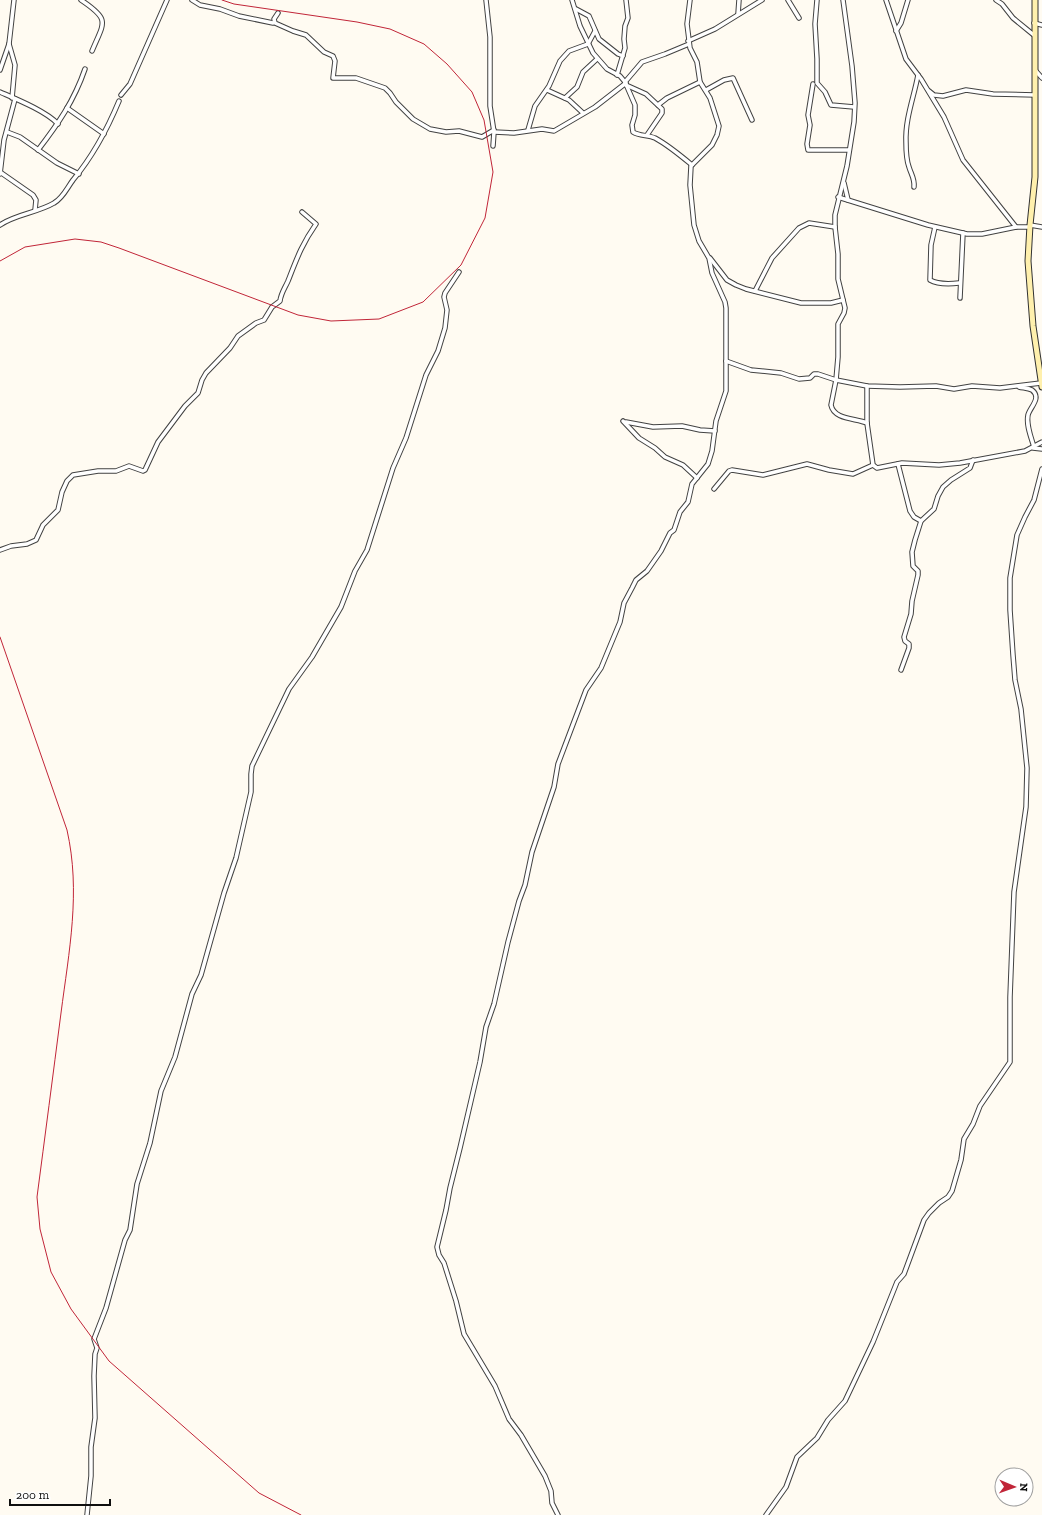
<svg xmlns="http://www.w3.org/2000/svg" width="1042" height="1515" viewBox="0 0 1042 1515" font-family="'Zilla Slab',serif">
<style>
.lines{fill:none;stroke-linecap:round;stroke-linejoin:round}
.street-casing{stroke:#424242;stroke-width:5.5}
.secondary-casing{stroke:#313131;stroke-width:7}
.street{stroke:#fff;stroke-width:3.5}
.secondary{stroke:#fff0ad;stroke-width:5}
.rail{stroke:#c12538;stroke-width:1}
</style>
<rect width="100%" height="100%" fill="#fffbf2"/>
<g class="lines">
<defs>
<g id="street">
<path d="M81 0C111 20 104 22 92 51"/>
<polyline points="192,0 200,5 220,9 239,16 273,23"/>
<polyline points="486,0 490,37 490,106 494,132 493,146"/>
<path d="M572 0 580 26 593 53 607 69 620 76 625 82 635 105V115L632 125 633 132C639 136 648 135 655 138 668 145 680 155 692 165"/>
<polyline points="788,0 799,18"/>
<polyline points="817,0 815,24 817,59 817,83 825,92 831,105 854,107"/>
<path d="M843 0 852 66 855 103 854 122 847 166 835 215V227L838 254V279L845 308 844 313 838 324V357L836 380 831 405C834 420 856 418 867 423"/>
<polyline points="886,0 906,59 921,79 944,117 963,160 1016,227"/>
<polyline points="996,0 1002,4 1013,18 1035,36"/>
<polyline points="576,9 589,16 599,39 618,54 623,56"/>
<polyline points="278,13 274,19 275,23 293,31 306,35 324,52 333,56 335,61 333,78 356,78 385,88 390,93 396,102 413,119 430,129 446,132 459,131 482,137 494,130"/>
<polyline points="738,14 739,0"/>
<polyline points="1034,23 1042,25"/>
<polyline points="896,31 901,23 908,0"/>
<polyline points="688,41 715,29 762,0"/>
<polyline points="9,44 15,65 12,98"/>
<polyline points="0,70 9,44 14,0"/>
<polyline points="1035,70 1042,78"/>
<polyline points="617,75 625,48 624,39 625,26 628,18 626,0"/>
<polyline points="625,82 642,62 665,54 689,44"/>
<polyline points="813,84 808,115 810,125 807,144 808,150 849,150"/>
<polyline points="626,85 646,94 662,109 662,113 647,135"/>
<polyline points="547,90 569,100 583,113"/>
<polyline points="706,90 724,80 733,78 752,120"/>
<polyline points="929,91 934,95 943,96 966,90 993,94 1035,95"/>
<path d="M0 92C16 99 46 111 58 124"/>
<polyline points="121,95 130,84 167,0"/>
<polyline points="565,98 577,87 583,72 597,59"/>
<polyline points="658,105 667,98 700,82"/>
<polyline points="67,108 104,134"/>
<polyline points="528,130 535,106 549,86 560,61 569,51 588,44 595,31"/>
<polyline points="7,132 20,137 57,163 79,174"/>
<polyline points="494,132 514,133 542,129 554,131 595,107 626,83"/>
<path d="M38 150C58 124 74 101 85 69"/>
<polyline points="0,172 33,195 36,200 35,210"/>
<polyline points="0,174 4,140 15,99"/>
<polyline points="844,183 848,200"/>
<path d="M914 187C915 179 911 174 909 167 906 159 906 150 906 142 905 119 914 97 918 75"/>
<polyline points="838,197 928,225 967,234 982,234 1016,227 1029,227"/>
<path d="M0 225C16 214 37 213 54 203 63 198 67 188 73 180 93 156 107 130 119 101"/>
<polyline points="1030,225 1042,227"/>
<path d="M935 227 931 245 930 280C937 284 950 284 959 283"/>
<polyline points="710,258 727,280 736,285 746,289 801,303 831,303 843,300"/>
<polyline points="755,291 772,258 799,228 809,223 835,227"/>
<polyline points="960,298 963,233"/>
<polyline points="726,361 751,370 781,373 799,379 810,378 814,374 818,374 836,380 867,386 900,387 936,386 954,389 972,386 1000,388 1041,383"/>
<polyline points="867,386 867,423 873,465 877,468 902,463 939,465 960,463 1025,451 1042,442"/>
<path d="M1019 387C1023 388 1028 388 1032 390 1042 398 1030 407 1028 415 1026 425 1031 437 1034 447"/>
<polyline points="623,421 639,438 655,448 665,457 683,465 697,478"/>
<polyline points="626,422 653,427 682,426 700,430 715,431"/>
<polyline points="1033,448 1042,449"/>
<polyline points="898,464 910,511 914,517 921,521"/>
<polyline points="714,489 729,471 732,470 763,475 807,464 829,470 853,474 873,465"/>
<path d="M0 550 11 546 27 544 36 540 43 525 58 510 62 492 67 481 73 475 98 471H116L129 466 143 471 145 470 158 442 185 406 198 393 202 380 206 373 230 348 238 336 256 323 264 320 272 307 280 301C281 293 285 288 288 281 297 258 302 244 316 224L302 212"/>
<polyline points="901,670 909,648 909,644 905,641 904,637 911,614 912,601 918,575 918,571 913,566 912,552 915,540 921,521 934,509 938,496 943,487 951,480 970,468 973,460"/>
<polyline points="87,1515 91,1476 91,1447 95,1418 94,1376 95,1354 97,1348 94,1339 106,1308 125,1240 130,1230 137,1184 150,1143 161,1091 175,1057 192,994 201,975 224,893 236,858 251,792 251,774 252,766 289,689 312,657 341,607 355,571 367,550 393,468 406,438 426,375 438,351 445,328 447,310 444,297 445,293 459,272"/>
<polyline points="558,1515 552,1503 551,1491 545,1476 521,1435 509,1419 495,1386 464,1334 456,1301 444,1263 439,1255 437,1247 446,1210 450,1188 460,1148 480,1062 486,1027 494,1004 508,942 519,901 525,885 532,852 554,787 558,764 586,690 601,668 620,622 624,603 632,588 636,580 647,571 661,551 670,533 674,530 680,512 688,502 692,484 708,464 712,451 716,421 726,391 726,308 725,302 712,273 709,258 699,241 694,225 690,185 691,166 712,145 717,135 719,126 710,98 700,82 697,62 690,48 687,24 690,0"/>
<polyline points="766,1515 786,1487 797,1457 817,1438 828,1420 845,1401 873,1342 897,1282 904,1274 924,1220 929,1213 939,1203 948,1197 952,1191 961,1160 964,1139 973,1124 980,1106 1010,1062 1010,997 1014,892 1026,807 1027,768 1021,709 1015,680 1013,655 1010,610 1010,578 1017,535 1025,517 1034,500 1042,469"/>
</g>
<polyline id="secondary" points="1035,0 1035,177 1030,225 1028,261 1033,326 1042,387"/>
</defs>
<use href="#street" class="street-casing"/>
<use href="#secondary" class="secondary-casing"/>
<use href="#street" class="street"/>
<use href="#secondary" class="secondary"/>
<g class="rail">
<polyline points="0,261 25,247 75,239 101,242 119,248 298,315 331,321 379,319 423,302 461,265 485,218 493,172 484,120 472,92 447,64 424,44 390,29 357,22 234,4 222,0"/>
<path d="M0 637 67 830C81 892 69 951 61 1013 53 1075 45 1136 37 1197L40 1229 51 1272 71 1309 109 1361 259 1493 301 1515"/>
</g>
</g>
<g transform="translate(1014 1487) rotate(92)"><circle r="19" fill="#ffffff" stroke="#9f9f9f"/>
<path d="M0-3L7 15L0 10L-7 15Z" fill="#c12538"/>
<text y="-6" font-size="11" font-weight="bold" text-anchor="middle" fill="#0f0f0f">N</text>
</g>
<path d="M10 1499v6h100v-6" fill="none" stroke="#0f0f0f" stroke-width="2"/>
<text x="16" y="1499" font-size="12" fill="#0f0f0f" stroke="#ffffff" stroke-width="3" paint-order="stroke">200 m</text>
</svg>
